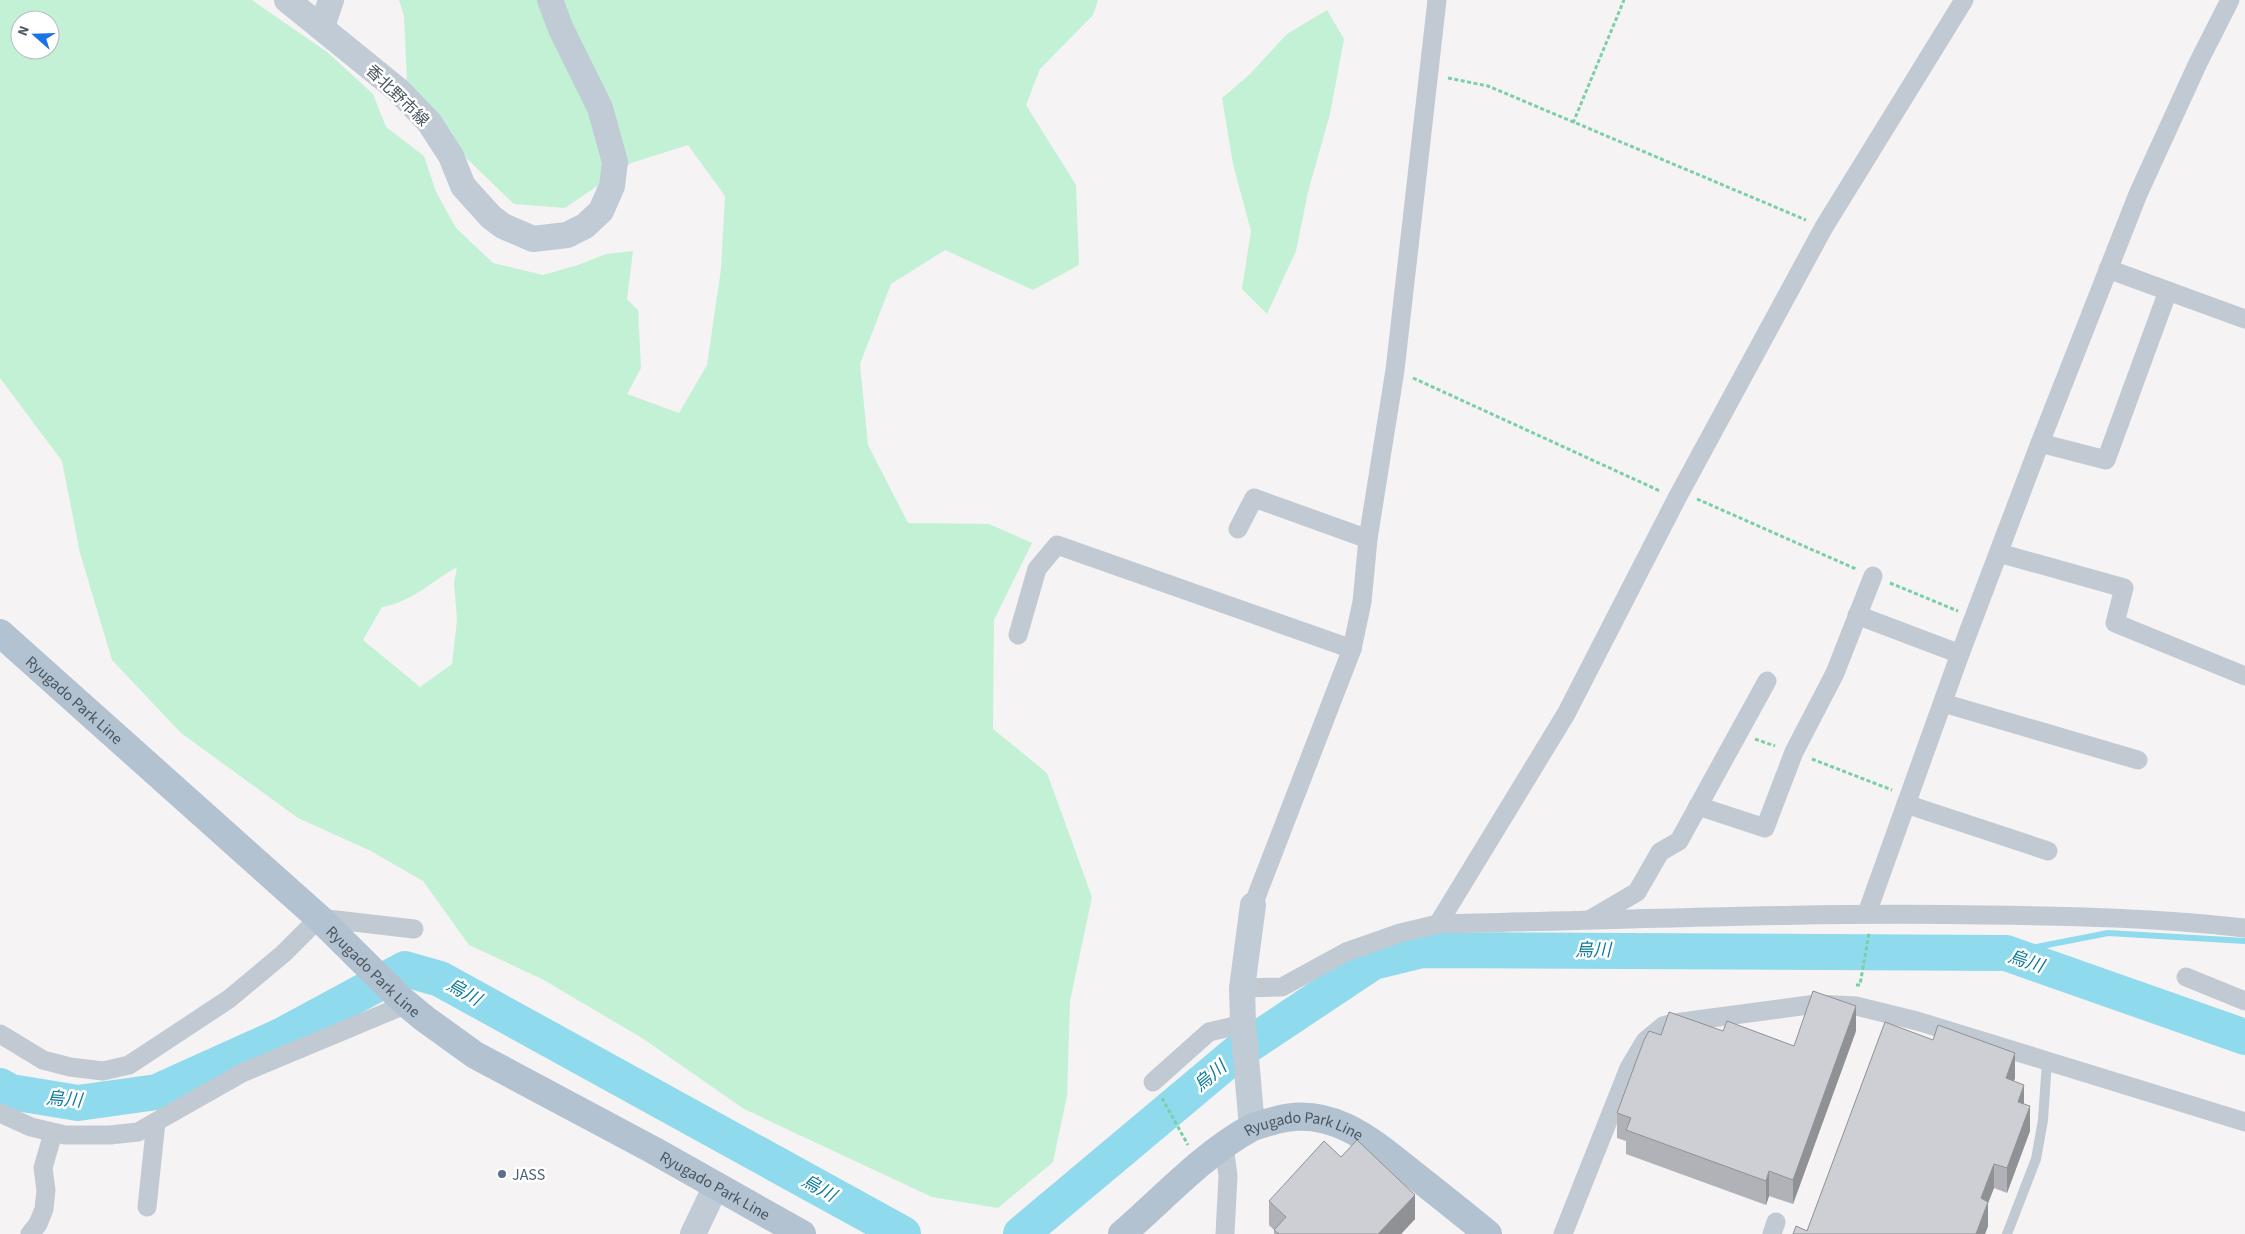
<svg xmlns="http://www.w3.org/2000/svg" width="2245" height="1234" viewBox="0 0 2245 1234" font-family="'Source Sans 3','Noto Sans JP',sans-serif">
<style>
.green{fill:#c3f1d5;fill-rule:evenodd}
.lines{fill:none;stroke-linecap:round;stroke-linejoin:round}
.stream{stroke:#90daee;stroke-width:6}
.river{stroke:#90daee;stroke-width:36}
.path{stroke:#7ad0a6;stroke-width:3;stroke-dasharray:4 2.5;stroke-linecap:butt}
.lane{stroke:#c1cad2;stroke-width:10}
.street{stroke:#c1cad2;stroke-width:19}
.secondary{stroke:#c1cbd6;stroke-width:26}
.primary{stroke:#b3c2d1;stroke-width:28}
.wall{fill:#b0b2b7}
.shaded-wall{fill:#909195}
.building{fill:#cdcfd5;stroke:#909195}
.service-dot{fill:#5c6f8a;stroke:#fff;stroke-width:2}
.labels{text-anchor:middle;stroke-width:5;stroke-linejoin:round;paint-order:stroke}
.street-label{font-size:16px;fill:#4a5661;stroke:#fff}
.service-label{font-size:16px;fill:#4e5e75;stroke:#fff;text-anchor:start}
.water-label{font-size:18px;font-style:italic;fill:#0c7c9b;stroke:#fff}
</style>
<rect width="100%" height="100%" fill="#f5f3f3"/>
<g class="green">
<path d="M0 0H252L327 52 373 94 386 127 424 156 436 192 456 228 493 263 543 275 578 265 606 254 633 251 627 299 638 310 641 368 627 394 679 413 707 365 721 269 725 196 688 145 631 163 565 208 514 204 461 153 407 83 404 16 399 0H1098L1093 15 1040 69 1026 105 1076 185 1079 265 1033 290 945 250 891 284 860 364 868 445 908 523 989 524 1032 543 994 620 993 729 1047 773 1092 897 1070 1001 1067 1096 1053 1162 998 1208 932 1197 744 1109 642 1038 542 979 469 945 423 881 371 851 298 818 181 733 112 660 80 553 62 461 0 378ZM20 20H50V50H20ZM457 567 454 583 457 620 452 664 420 687 363 640 382 607C412 602 432 581 457 567Z"/>
<polygon points="1327,10 1344,39 1330,114 1308,192 1296,251 1267,314 1242,289 1251,231 1233,164 1222,98 1249,75 1287,34"/>
</g>
<g class="lines">
<polyline class="stream" points="2006,953 2108,933 2245,941"/>
<g class="river">
<polyline points="0,1086 11,1092 78,1103 157,1092 281,1036 405,969 440,979 903,1234"/>
<polyline points="1021,1234 1238,1052 1373,962 1422,950 2006,953 2245,1037"/>
</g>
<g class="path">
<polyline points="1448,78 1488,86 1806,220"/>
<polyline points="1573,123 1624,0"/>
<polyline points="1413,378 1660,491"/>
<polyline points="1697,499 1856,569"/>
<polyline points="1890,583 1958,611"/>
<polyline points="1755,739 1775,746"/>
<polyline points="1812,759 1892,790"/>
<polyline points="1856,985 1860,985 1869,933"/>
<polyline points="1162,1098 1188,1145"/>
</g>
<polyline class="lane" points="2007,1234 2036,1159 2043,1120 2047,1061"/>
<g class="street">
<polyline points="2108,269 2245,319"/>
<polyline points="2040,443 2106,460 2168,291"/>
<polyline points="1238,529 1254,498 1368,539"/>
<polyline points="1999,553 2124,588 2115,623 2245,676"/>
<polyline points="1857,615 1960,654"/>
<polyline points="1018,635 1037,569 1057,545 1352,649"/>
<polyline points="1943,703 2138,760"/>
<polyline points="1906,804 2048,851"/>
<polyline points="1698,806 1765,828 1794,752 1835,673 1873,576"/>
<polyline points="1253,905 1352,649 1362,602 1368,539 1395,370 1437,0"/>
<polyline points="1867,913 1960,654 2040,443 2138,194 2198,63 2230,0"/>
<polyline points="1591,919 1637,892 1660,852 1679,841 1767,681"/>
<polyline points="1438,924 1566,714 1677,498 1824,227 1964,0"/>
<polyline points="2186,977 2245,1001"/>
<path d="M1242 988 1282 987 1346 952 1400 933 1438 924C1621 920 1803 912 1986 915 2072 916 2159 918 2245 928"/>
<polyline points="0,1034 43,1060 70,1067 103,1071 129,1065 229,999 283,954 319,918 414,929"/>
<polyline points="1153,1082 1209,1032 1243,1024"/>
<polyline points="0,1113 31,1127 65,1135 110,1135 138,1132 242,1073 407,1004"/>
<polyline points="1224,1146 1228,1176 1225,1234"/>
<polyline points="147,1207 156,1122"/>
<polyline points="30,1234 38,1224 44,1209 46,1190 43,1168 53,1133"/>
<polyline points="1563,1234 1629,1068 1645,1041 1663,1026 1674,1023 1816,1004 1856,1006 1917,1021 2245,1122"/>
<polyline points="1772,1234 1776,1222"/>
</g>
<g class="secondary">
<polyline points="287,0 398,90 429,122 451,156 463,186 491,217 503,226 533,239 567,235 585,226 601,211 612,186 615,162 600,108 561,29 550,0"/>
<polyline points="322,27 331,0"/>
<polyline points="1252,1127 1243,1024 1242,988 1253,905"/>
<polyline points="693,1234 716,1186"/>
</g>
<g class="primary">
<path id="s1" d="M0 633 319 918 402 1000 425 1019 475 1055 653 1150 802 1234"/>
<path id="s2" d="M1122 1234C1164 1198 1202 1155 1251 1128 1258 1125 1266 1123 1273 1121 1331 1103 1374 1143 1417 1177 1441 1196 1465 1215 1488 1234"/>
</g>
</g>
<g class="wall">
<polygon points="1856,1031 1793,1204 1769,1196 1766,1205 1626,1154 1626,1141 1617,1138 1617,1113 1661,1035 1794,1046"/>
<polygon points="2015,1078 2014,1081 2024,1104 2030,1131 2007,1193 1994,1188 1988,1203 1988,1226 1985,1234 1793,1234 1807,1231"/>
<polygon points="1341,1157 1415,1219 1401,1234 1274,1234 1274,1230 1269,1225 1269,1201"/>
</g>
<g class="shaded-wall">
<polygon points="1856,1006 1856,1031 1793,1204 1793,1180"/>
<polygon points="2015,1053 2015,1078 2006,1103 2006,1078"/>
<polygon points="2024,1085 2024,1109 2018,1102"/>
<polygon points="2030,1106 2030,1131 2007,1193 2007,1168"/>
<polygon points="1994,1164 1994,1188 1988,1203 1988,1226 1985,1234 1976,1234 1981,1198"/>
<polygon points="1769,1171 1769,1196 1766,1205 1766,1181"/>
<polygon points="1415,1195 1415,1219 1401,1234 1378,1234"/>
</g>
<g class="building">
<polygon points="1813,991 1856,1006 1793,1180 1769,1171 1766,1181 1626,1130 1631,1118 1617,1113 1644,1040 1649,1031 1661,1035 1669,1012 1723,1031 1727,1021 1794,1046"/>
<polygon points="1885,1022 1933,1040 1938,1025 2015,1053 2006,1078 2024,1085 2018,1102 2030,1106 2007,1168 1994,1164 1981,1198 1988,1202 1976,1234 1793,1234 1796,1226 1807,1231"/>
<polygon points="1357,1140 1415,1195 1378,1234 1279,1234 1274,1230 1286,1217 1269,1201 1324,1141 1341,1157"/>
</g>
<circle class="service-dot" cx="502" cy="1174" r="5"/>
<g class="labels">
<g class="street-label">
<text transform="translate(398 95) rotate(44)" y="6">香北野市線</text>
<text dy="6" stroke="none"><textPath href="#s1" startOffset="100">Ryugado Park Line</textPath></text>
<text dy="6" stroke="none"><textPath href="#s1" startOffset="504">Ryugado Park Line</textPath></text>
<text dy="6" stroke="none"><textPath href="#s2" startOffset="222">Ryugado Park Line</textPath></text>
<text dy="6" stroke="none"><textPath href="#s1" startOffset="909">Ryugado Park Line</textPath></text>
</g>
<g class="service-label">
<text x="512" y="1180">JASS</text>
</g>
<g class="water-label">
<text x="1593" y="956">烏川</text>
<text transform="translate(2026 961) rotate(18)" y="6">烏川</text>
<text transform="translate(464 992) rotate(29)" y="6">烏川</text>
<text transform="translate(1210 1076) rotate(-40)" y="6">烏川</text>
<text transform="translate(64 1099) rotate(5)" y="6">烏川</text>
<text transform="translate(819 1188) rotate(29)" y="6">烏川</text>
</g>
</g>
<g transform="translate(35 35) rotate(290)"><circle r="24" fill="#ffffff" stroke="#b7bbc0"/>
<path d="M0-4L9 19L0 12L-9 19Z" fill="#1a73e8"/>
<text y="-8" font-size="14" font-weight="bold" text-anchor="middle" fill="#4a5661">N</text>
</g>
</svg>
